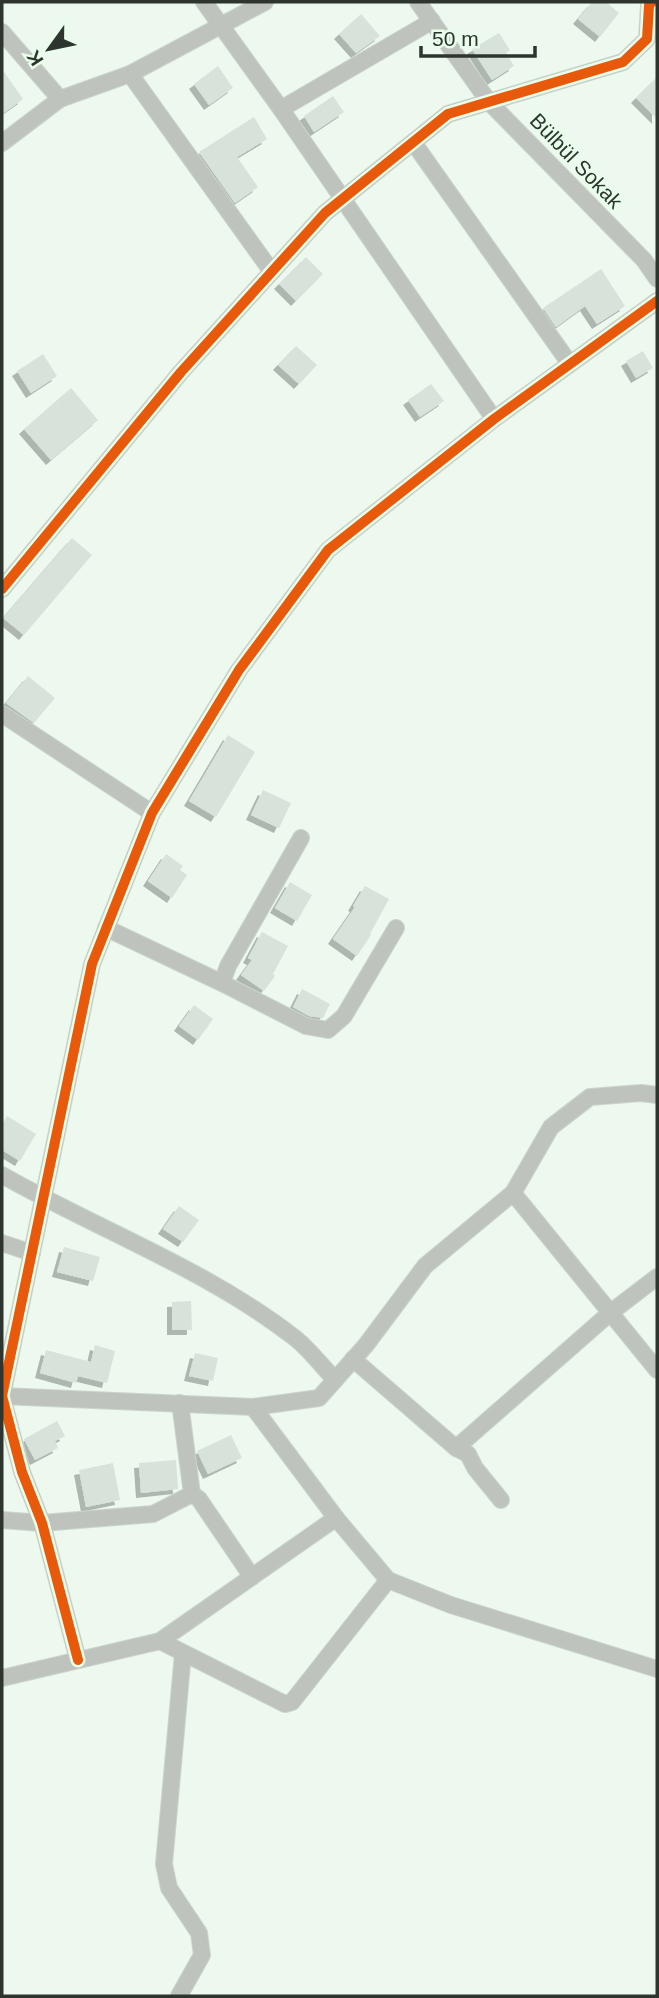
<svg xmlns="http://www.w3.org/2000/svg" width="659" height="1998" viewBox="0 0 659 1998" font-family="Arial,sans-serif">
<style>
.building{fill:#d7e2db;filter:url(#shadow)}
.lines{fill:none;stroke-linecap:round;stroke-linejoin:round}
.minor-casing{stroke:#cbd5cc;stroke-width:18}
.minor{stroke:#bfc3be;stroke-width:16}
.cycleway-casing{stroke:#e8feea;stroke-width:15}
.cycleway{stroke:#e8590c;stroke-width:10}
.labels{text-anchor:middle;stroke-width:5;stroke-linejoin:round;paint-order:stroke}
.street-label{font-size:21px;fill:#2d352e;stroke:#e8feea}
</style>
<defs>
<filter id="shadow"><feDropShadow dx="-5" dy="5" stdDeviation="0" flood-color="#0004"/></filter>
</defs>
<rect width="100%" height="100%" fill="#edf9ee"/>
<g class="building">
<polygon points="592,2 606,2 619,13 600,37 578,19"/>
<polygon points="361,14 380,36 356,53 339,34"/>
<polygon points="499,33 510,50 506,53 514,66 492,80 472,49"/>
<polygon points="218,66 233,88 209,105 194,84"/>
<polygon points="2,69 23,99 2,114"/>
<polygon points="657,77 657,119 636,98"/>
<polygon points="333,96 344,112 314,132 304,116"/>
<polygon points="254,117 267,139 237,157 258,187 235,203 199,152"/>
<polygon points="306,257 323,274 296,301 279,284"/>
<polygon points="601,269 625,306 597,324 585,306 556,327 543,308"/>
<polygon points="296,346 317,365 299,384 278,365"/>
<polygon points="643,351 653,368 636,378 626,361"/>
<polygon points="43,354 57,376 31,393 17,371"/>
<polygon points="431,384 444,401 420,417 408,400"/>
<polygon points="71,388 98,420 51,460 24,429"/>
<polygon points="72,538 92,555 24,635 3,618"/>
<polygon points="28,676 55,698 34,723 6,703"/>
<polygon points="228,735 255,752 216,817 189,801"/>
<polygon points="263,790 291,803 279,828 251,815"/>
<polygon points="166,854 183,866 180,870 187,875 172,898 148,881"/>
<polygon points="290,882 312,895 297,921 275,908"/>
<polygon points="365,886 389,899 370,934 371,935 357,956 333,939 355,907 353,906"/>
<polygon points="262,932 288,946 273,974 275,976 264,991 241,975 252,960 248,958"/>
<polygon points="302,989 330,1004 323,1018 309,1016 293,1007"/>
<polygon points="194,1005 213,1019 198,1040 179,1026"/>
<polygon points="7,1116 36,1134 20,1161 2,1150 2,1125"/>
<polygon points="179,1206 199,1220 183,1242 163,1229"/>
<polygon points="64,1247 100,1257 93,1281 57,1272"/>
<polygon points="191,1301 192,1330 172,1330 172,1302"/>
<polygon points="95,1345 115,1351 107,1383 78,1376 76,1383 40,1373 46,1350 91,1362"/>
<polygon points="195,1353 218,1358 213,1381 189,1376"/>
<polygon points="57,1421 65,1436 55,1441 58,1448 35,1460 24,1439"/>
<polygon points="231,1435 242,1458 208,1474 197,1451"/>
<polygon points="176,1460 178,1489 141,1493 139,1463"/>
<polygon points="113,1463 120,1500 86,1507 79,1470"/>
</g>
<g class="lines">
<defs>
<g id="minor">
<polyline points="204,2 281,109 494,419"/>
<polyline points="418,2 489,102 644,260 657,279"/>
<polyline points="2,32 60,99"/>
<polyline points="130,74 272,272"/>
<polyline points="281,109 432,21"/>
<polyline points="413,142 570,364"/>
<polyline points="2,143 60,99 130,74 265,2"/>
<polyline points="2,589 181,372 325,213 448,114 623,62 647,39 649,5 652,2"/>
<polyline points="2,714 152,813"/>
<polyline points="106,928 222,983 306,1026 328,1030 344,1016 396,928"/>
<polyline points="222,983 228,966 301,838"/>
<path d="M2 1175C97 1229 208 1270 295 1338 309 1349 322 1366 335 1380"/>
<polyline points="513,1193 657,1370"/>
<polyline points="2,1243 32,1253"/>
<polyline points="353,1359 456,1448 610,1313 657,1277"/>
<polyline points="2,1396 253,1407 319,1398 366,1345 425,1266 513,1193 551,1127 590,1097 641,1093 657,1095"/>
<polyline points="180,1403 192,1494 199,1499 252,1577"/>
<polyline points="253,1407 336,1518 388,1580 451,1605 657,1669"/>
<polyline points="456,1448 468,1454 475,1468 501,1500"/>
<polyline points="2,1520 42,1523 153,1514 192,1494"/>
<polyline points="160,1641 285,1704 292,1702 388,1580"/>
<polyline points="78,1660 42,1523 22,1472 2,1396 92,964 152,813 239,670 328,550 494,419 657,301"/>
<polyline points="2,1678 160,1641 336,1518"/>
<polyline points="179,1996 202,1955 199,1933 169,1888 164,1864 183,1653"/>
</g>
</defs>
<use href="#minor" class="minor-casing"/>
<use href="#minor" class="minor"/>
<defs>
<g id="cycleway">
<polyline points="2,589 181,372 325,213 448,114 623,62 647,39 649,5 652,2"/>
<polyline points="78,1660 42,1523 22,1472 2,1396 92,964 152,813 239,670 328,550 494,419 657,301"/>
</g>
</defs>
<use href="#cycleway" class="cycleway-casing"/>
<use href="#cycleway" class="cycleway"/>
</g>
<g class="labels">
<g class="street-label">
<text transform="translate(576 161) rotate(46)" y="7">Bülbül Sokak</text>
</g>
</g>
<rect width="659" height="1998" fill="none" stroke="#2d352e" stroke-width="7"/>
<g transform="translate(49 49) rotate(237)" stroke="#e8feea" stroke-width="5" paint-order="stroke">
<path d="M0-5L12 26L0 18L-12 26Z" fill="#2d352e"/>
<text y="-10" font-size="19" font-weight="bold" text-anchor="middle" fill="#2d352e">K</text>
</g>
<path d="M421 46v10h114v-10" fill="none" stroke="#2d352e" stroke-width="3.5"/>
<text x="432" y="46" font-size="21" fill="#2d352e" stroke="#e8feea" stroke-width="5" paint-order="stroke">50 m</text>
</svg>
